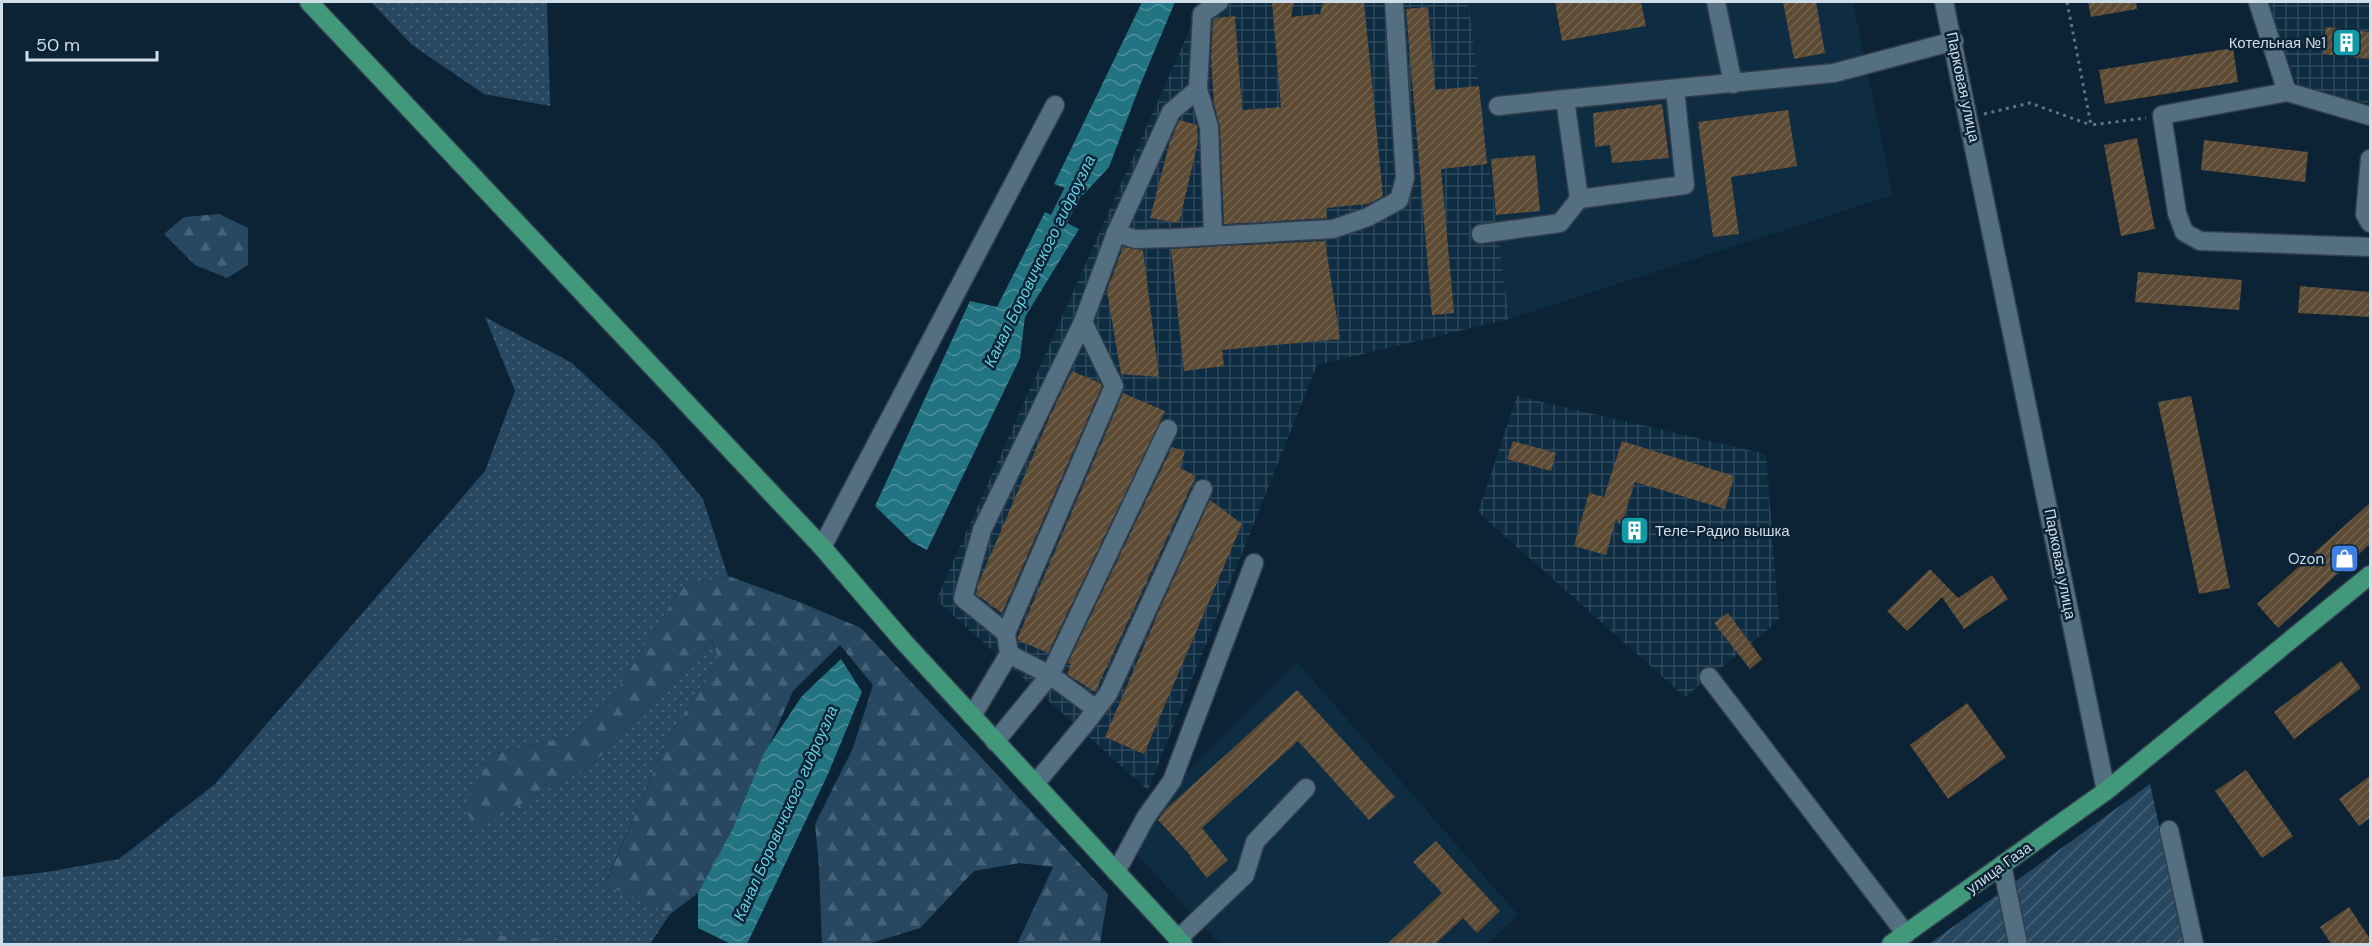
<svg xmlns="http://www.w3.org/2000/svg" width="2372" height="946" viewBox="0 0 2372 946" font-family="'DM Sans',sans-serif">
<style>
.built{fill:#0e2c42}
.industrial{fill:url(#industrial-grid)}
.grass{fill:url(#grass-dots)}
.forest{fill:url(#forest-firs)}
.garden{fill:url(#garden-furrows)}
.water{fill:url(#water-waves)}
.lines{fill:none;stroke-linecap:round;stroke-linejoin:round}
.canal{stroke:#237483;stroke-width:18}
.building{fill:url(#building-hatch)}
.minor-casing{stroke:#323e4c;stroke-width:21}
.major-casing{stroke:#323e4c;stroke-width:21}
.path{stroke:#5e7280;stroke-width:3;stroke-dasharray:3 4.5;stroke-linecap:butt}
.minor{stroke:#546e82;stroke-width:18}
.major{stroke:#42987a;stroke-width:18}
.labels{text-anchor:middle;stroke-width:5;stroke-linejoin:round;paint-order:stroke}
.poi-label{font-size:15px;fill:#d0dee9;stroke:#0b2334;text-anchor:end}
.street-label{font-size:15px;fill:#d0dee9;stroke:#0b2334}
.water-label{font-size:16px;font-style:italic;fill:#60d3eb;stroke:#0b2334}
</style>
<defs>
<pattern id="industrial-grid" width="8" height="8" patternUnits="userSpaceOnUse" patternTransform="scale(1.5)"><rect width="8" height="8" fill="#0e2c42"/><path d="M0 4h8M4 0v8" fill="none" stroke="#304a5d"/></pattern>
<pattern id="grass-dots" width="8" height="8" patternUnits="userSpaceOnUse" patternTransform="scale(1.5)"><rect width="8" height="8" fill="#284861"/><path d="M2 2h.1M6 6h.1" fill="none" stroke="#466278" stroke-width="1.8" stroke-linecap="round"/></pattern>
<pattern id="forest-firs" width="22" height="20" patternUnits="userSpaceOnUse" patternTransform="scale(1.5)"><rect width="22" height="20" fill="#284861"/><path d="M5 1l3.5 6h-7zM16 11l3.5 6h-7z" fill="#466278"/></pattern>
<pattern id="garden-furrows" width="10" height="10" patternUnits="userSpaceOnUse" patternTransform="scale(1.5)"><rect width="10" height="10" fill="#284861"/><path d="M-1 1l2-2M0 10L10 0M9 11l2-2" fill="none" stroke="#466278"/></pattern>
<pattern id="water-waves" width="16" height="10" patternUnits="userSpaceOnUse" patternTransform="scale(1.5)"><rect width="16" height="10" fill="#237483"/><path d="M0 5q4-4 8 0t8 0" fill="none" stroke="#4c8e9a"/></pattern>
<pattern id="building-hatch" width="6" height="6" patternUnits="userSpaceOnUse" patternTransform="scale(1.5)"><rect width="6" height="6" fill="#5d4a33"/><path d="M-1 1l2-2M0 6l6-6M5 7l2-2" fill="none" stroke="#736451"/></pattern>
</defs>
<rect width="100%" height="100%" fill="#0b2334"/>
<g class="built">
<polygon points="1467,2 1853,2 1893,195 1509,319"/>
<polygon points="1297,662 1518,915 1488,944 1220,944 1121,838"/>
</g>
<g class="industrial">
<polygon points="1202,2 1468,2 1509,319 1317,365 1148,790 936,600"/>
<polygon points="2266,2 2370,2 2370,104 2299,89"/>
<polygon points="1517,396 1766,454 1779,620 1685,697 1478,512"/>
</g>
<g class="grass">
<polygon points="371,2 547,2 550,106 484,94 412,45"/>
<polygon points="485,317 572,363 657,443 703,499 728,576 682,586 612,698 571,736 492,754 464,809 478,828 595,762 712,639 719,661 671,732 605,883 670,914 650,944 570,944 568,941 451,942 449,944 2,944 2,877 47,872 119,859 215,784 485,471 515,391"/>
</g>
<g class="forest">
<polygon points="219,214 248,228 248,265 227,278 195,265 164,234 184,217"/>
<polygon points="728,576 797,601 861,628 1108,894 1100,944 1020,944 1018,942 1053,867 1019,863 974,871 920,928 868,944 822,944 819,867 815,824 853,748 873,685 840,645 793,691 732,830 698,893 670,914 605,884 671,732 719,661 712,639 595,762 478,829 464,809 492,754 571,736 612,698 682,586"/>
<polygon points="494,935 568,941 570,944 449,944 451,942"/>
</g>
<polygon class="garden" points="2150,784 2185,944 1929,944"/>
<g class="water">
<polygon points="1142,2 1175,2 1139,88 1109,167 1083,195 1054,184"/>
<polygon points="1045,212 1079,229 1025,317 1020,358 927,550 912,542 875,506 970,301 997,307"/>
<polygon points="841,659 862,692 828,774 747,944 731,944 698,928 698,893 732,830 764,753 802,696"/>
</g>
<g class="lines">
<polyline class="canal" points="1048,241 1084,169"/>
</g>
<g class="building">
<polygon points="1272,2 1294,2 1291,17 1320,14 1323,2 1364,2 1383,196 1368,204 1326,208 1327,218 1224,224 1220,126 1214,104 1211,58 1213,20 1217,18 1235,16 1242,110 1281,107"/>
<polygon points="1555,2 1641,2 1646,26 1562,41"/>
<polygon points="1783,2 1816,2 1825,53 1794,59"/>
<polygon points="2088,2 2136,2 2137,9 2091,17"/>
<polygon points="1428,7 1435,90 1479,86 1487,164 1441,169 1454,313 1432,315 1406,9"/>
<polygon points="2326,27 2370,32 2370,59 2323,54"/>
<polygon points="2233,48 2238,82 2105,104 2099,70"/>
<polygon points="1662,104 1669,158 1612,163 1610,145 1595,147 1593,113"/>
<polygon points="1788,110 1797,166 1731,177 1739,234 1713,237 1698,122"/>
<polygon points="1179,120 1197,125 1198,142 1179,223 1150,218 1169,145"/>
<polygon points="2137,138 2155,229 2121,236 2104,145"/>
<polygon points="2204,140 2308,152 2305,182 2201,170"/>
<polygon points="1535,155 1540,211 1496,215 1491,159"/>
<polygon points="1325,241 1340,339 1222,350 1224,366 1184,371 1171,249"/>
<polygon points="1123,247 1143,250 1159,377 1121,374 1107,291"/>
<polygon points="2138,272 2242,280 2239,310 2135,302"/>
<polygon points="2300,286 2370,292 2370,317 2298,313"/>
<polygon points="1072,371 1100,383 1102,386 1002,613 976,594 979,582 1050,416"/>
<polygon points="1123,393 1165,411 1048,653 1018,640 1018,637"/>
<polygon points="2191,396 2230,588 2199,594 2158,402"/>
<polygon points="1513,441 1556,453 1551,471 1507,459"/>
<polygon points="1622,441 1734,476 1725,509 1635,482 1623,520 1638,524 1641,528 1642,533 1639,537 1629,538 1616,519 1606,555 1574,546 1589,493 1604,497"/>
<polygon points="1172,447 1185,451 1180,468 1196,476 1095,692 1067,674 1071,664 1068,663"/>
<polygon points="1210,500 1242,524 1144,754 1105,737 1162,604"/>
<polygon points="2370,503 2370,544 2278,628 2257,604"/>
<polygon points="1930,569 1958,598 1992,575 2008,599 1964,629 1942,597 1907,631 1887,611"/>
<polygon points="1728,613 1762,659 1750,669 1714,623"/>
<polygon points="2341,661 2361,688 2294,739 2274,712"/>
<polygon points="1297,690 1395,797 1369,820 1298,741 1202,828 1228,860 1207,878 1190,857 1191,856 1158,820 1165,810"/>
<polygon points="1967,703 2006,757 1948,799 1910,745"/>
<polygon points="2246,770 2293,836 2262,858 2215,791"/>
<polygon points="2370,776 2370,818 2359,826 2339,799"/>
<polygon points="1436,841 1500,911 1477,933 1463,918 1434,945 1386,945 1442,893 1413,862"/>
<polygon points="2349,907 2370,939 2370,945 2332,945 2320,927"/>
</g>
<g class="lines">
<defs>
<g id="minor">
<polyline points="1716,2 1733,84"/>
<polyline points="1944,2 2106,791"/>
<polyline points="2258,2 2287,92 2370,116"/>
<polyline points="1198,89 1209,127 1213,234"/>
<polyline points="1675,89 1685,185 1579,199 1565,99 1834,73 1954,41"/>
<polyline points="2287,92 2162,115 2177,213 2184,232 2200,241 2370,247"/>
<polyline points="1498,106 1565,99"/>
<polyline points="2370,159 2365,214 2370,223"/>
<polyline points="1116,233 1135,239 1174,238 1333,229 1368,217 1399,200 1405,178 1394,2"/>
<polyline points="1481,234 1560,223 1579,199"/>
<polyline points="822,547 1055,105"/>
<polyline points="1006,633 1114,386 1083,322"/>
<polyline points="1009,654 1050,675 1096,709"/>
<polyline points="1709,677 1906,934"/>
<polyline points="972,716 1009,654 1006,633 963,598 982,530 1083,322 1116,233 1171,112 1198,89 1202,14 1219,2"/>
<polyline points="995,742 1050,675 1168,429"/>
<polyline points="1035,784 1085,724 1108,694 1203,489"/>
<polyline points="2169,830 2194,944"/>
<polyline points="2002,865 2018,944"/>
<polyline points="1116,872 1146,817 1172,781 1254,563"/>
<polyline points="1178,939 1245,875 1255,842 1306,788"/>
</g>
<g id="major">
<polyline points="309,2 822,547 904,642 1183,944"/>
<polyline points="1891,944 2106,791 2370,575"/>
</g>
</defs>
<use href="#minor" class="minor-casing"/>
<use href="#major" class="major-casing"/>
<g class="path">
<polyline points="2067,2 2091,125 2146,118"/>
<polyline points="1984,114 2030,103 2091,125"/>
</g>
<use href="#minor" class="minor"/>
<use href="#major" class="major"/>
</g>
<defs>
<symbol id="building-square" viewBox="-11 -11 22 22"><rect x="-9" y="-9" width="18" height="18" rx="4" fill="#0f9aa8" stroke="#0b2334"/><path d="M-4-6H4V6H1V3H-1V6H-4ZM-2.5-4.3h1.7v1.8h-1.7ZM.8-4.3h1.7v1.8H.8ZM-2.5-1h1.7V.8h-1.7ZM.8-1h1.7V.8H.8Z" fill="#fff"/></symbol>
<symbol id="shop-square" viewBox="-11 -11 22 22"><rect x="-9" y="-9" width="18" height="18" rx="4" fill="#3f7fe0" stroke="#0b2334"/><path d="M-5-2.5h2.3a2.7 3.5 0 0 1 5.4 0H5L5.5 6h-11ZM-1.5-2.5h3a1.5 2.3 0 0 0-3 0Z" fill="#fff"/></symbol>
</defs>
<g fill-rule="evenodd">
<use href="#building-square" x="2330" y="26" width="33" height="33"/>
<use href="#building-square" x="1618" y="514" width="33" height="33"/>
<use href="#shop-square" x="2328" y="542" width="33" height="33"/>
</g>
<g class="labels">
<g class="poi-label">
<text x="2326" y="48">Котельная №1</text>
<text x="1655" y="536" text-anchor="start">Теле-Радио вышка</text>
<text x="2324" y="564">Ozon</text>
</g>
<g class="street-label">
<text transform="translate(1963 87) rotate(78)" y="5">Парковая улица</text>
<text transform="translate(2060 564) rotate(79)" y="5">Парковая улица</text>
<text transform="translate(1999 868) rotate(-36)" y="5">улица Газа</text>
</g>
<g class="water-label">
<text transform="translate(1039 261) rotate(-64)" y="6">Канал Боровичского гидроузла</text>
<text transform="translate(785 813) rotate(-66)" y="6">Канал Боровичского гидроузла</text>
</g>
</g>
<rect width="2372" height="946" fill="none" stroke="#d0dee9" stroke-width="6"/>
<path d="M27 51v9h130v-9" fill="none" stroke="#d0dee9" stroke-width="3"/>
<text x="36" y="51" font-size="18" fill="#d0dee9" stroke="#0b2334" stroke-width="4.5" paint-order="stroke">50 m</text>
</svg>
